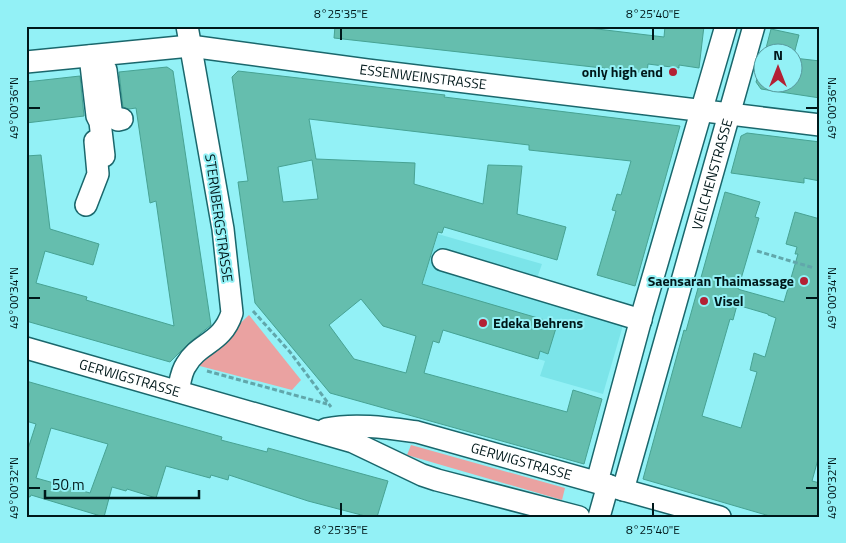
<svg xmlns="http://www.w3.org/2000/svg" width="846" height="543" viewBox="0 0 846 543" font-family="'Titillium Web',sans-serif">
<style>
.built{fill:#7be4e9}
.green{fill:#eaa2a1}
.building{fill:#65beae;stroke:#47a293;fill-rule:evenodd}
.lines{fill:none;stroke-linecap:round;stroke-linejoin:round}
.minor-casing{stroke:#1a676c;stroke-width:24}
.path{stroke:#61a7ab;stroke-width:3;stroke-dasharray:5 2.5;stroke-linecap:butt}
.minor{stroke:#fff;stroke-width:21}
.ticks{fill:none;stroke:#00181a;stroke-width:2}
.poi-dot{fill:#b32034;stroke:#93f1f6;stroke-width:2}
.labels{text-anchor:middle;stroke-width:4;stroke-linejoin:round;paint-order:stroke}
.poi-label{font-size:14px;font-weight:bold;fill:#00181a;stroke:#93f1f6;text-anchor:end}
.street-label{font-size:14px;fill:#00181a;stroke:#93f1f6}
.neatline{fill:none;stroke:#00181a;stroke-width:2}
.ticks-label{font-size:12px;text-anchor:middle;fill:#00181a}
</style>
<rect width="100%" height="100%" fill="#93f1f6"/>
<polygon class="built" points="438,234 542,264 536,281 628,308 603,394 540,376 545,361 411,321"/>
<g class="green">
<polygon points="249,315 301,380 292,390 196,365"/>
<polygon points="411,445 565,488 562,500 407,455"/>
</g>
<g class="building">
<polygon points="335,26 572,26 664,37 665,26 704,26 699,68 679,65 679,68 648,64 647,73 334,38"/>
<polygon points="771,29 799,35 794,54 794,52 765,52"/>
<polygon points="764,56 764,82 794,82 794,58 820,61 820,98 761,89 756,82"/>
<polygon points="167,67 173,71 211,325 189,343 170,362 26,321 26,156 41,155 50,229 99,244 93,265 45,251 36,283 87,297 86,300 174,326 156,201 150,203 136,108 129,109 123,107 119,72"/>
<path d="M238 71 445 95 444 97 680 126 635 286 597 275 616 211 612 210 617 194 621 195 631 161 529 150V145L309 119 316 159 415 163 414 184 483 204 488 165 522 166 517 214 566 227 557 260 444 227 442 233 438 232 422 284 548 321 547 325 556 328 548 354 540 351 538 359 443 330 439 343 433 341 424 373 567 412 573 390 602 399 584 464 330 393 255 303 238 182 248 181 232 77ZM312 160 318 199 283 202 278 167ZM361 299 383 326 416 336 406 373 354 359 329 325Z"/>
<polygon points="80,76 84,116 26,123 26,82"/>
<polygon points="747,133 820,142 820,181 804,178 804,183 731,173 741,136"/>
<path d="M725 192 760 202 755 217 759 218 738 289 741 290 784 302 798 254H795L797 247 786 244 795 212 820 219V452L812 481 820 483V517H773L643 479 684 330 686 331ZM737 305 768 314V315L776 318 765 357 754 353 750 370 757 372 741 428 702 416 730 319 733 320Z"/>
<path d="M26 381 222 437 221 440 267 452 268 448 388 481 377 517H369L308 501 229 475 228 480 211 475 210 478 166 466 156 498 127 489 126 491 112 487 104 517 31 495 30 497 26 496V455L36 424 26 421ZM51 428 108 444 90 493 36 478Z"/>
</g>
<g class="lines">
<defs>
<g id="minor">
<polyline points="90,56 97,116 100,122 104,156"/>
<path id="s1" d="M26 62 190 46 367 70 820 125"/>
<polyline points="106,70 112,117 118,120 122,119"/>
<polyline points="86,205 98,174 95,141"/>
<polyline points="443,260 641,320"/>
<path id="s2" d="M26 348 353 442 422 475 437 480 579 517"/>
<path d="M178 391C180 383 181 372 186 365 199 342 222 344 232 313L223 229 187 26"/>
<path id="s3" d="M326 429C356 423 388 428 417 432L720 517"/>
<polyline points="597,482 642,315 726,26"/>
<path id="s4" d="M623 490 754 26"/>
<polyline points="599,517 608,485"/>
</g>
</defs>
<use href="#minor" class="minor-casing"/>
<g class="path">
<polyline points="757,251 814,268"/>
<polyline points="253,311 290,352 331,407"/>
<polyline points="207,371 327,404"/>
</g>
<use href="#minor" class="minor"/>
</g>
<path class="ticks" d="M341 28V40M653 28V40M28 108H40M806 108H818M28 298H40M806 298H818M28 488H40M806 488H818M341 503V516M653 503V516"/>
<g class="poi-dot">
<circle cx="673" cy="72" r="5"/>
<circle cx="804" cy="281" r="5"/>
<circle cx="704" cy="301" r="5"/>
<circle cx="483" cy="323" r="5"/>
</g>
<g class="labels">
<g class="poi-label">
<text x="663" y="77">only high end</text>
<text x="794" y="286">Saensaran Thaimassage</text>
<text x="714" y="306" text-anchor="start">Visel</text>
<text x="493" y="328" text-anchor="start">Edeka Behrens</text>
</g>
<g class="street-label">
<text dy="5" stroke="none"><textPath href="#s1" startOffset="400">ESSENWEINSTRASSE</textPath></text>
<text dy="5" stroke="none"><textPath href="#s4" startOffset="328">VEILCHENSTRASSE</textPath></text>
<text transform="translate(219 218) rotate(82)" y="5">STERNBERGSTRASSE</text>
<text dy="5" stroke="none"><textPath href="#s2" startOffset="108">GERWIGSTRASSE</textPath></text>
<text dy="5" stroke="none"><textPath href="#s3" startOffset="200">GERWIGSTRASSE</textPath></text>
</g>
</g>
<rect width="846" height="543" fill="none" stroke="#93f1f6" stroke-width="55"/>
<g transform="translate(778 68)"><circle r="24" fill="#93f1f6" stroke="#589a9e"/>
<path d="M0-4L9 19L0 12L-9 19Z" fill="#b32034"/>
<text y="-8" font-size="14" font-weight="bold" text-anchor="middle" fill="#00181a">N</text>
</g>
<path d="M45 490v8h154v-8" fill="none" stroke="#00181a" stroke-width="2.5"/>
<text x="52" y="490" font-size="15" fill="#00181a" stroke="#93f1f6" stroke-width="4" paint-order="stroke">50 m</text>
<rect x="28" y="28" width="790" height="488" class="neatline"/>
<g class="ticks-label">
<text x="341" y="18">8°25'35"E</text>
<text x="653" y="18">8°25'40"E</text>
<text transform="translate(14 108) rotate(-90)" y="4">49°00'36"N</text>
<text transform="translate(832 108) rotate(-90)" y="4">49°00'36"N</text>
<text transform="translate(14 298) rotate(-90)" y="4">49°00'34"N</text>
<text transform="translate(832 298) rotate(-90)" y="4">49°00'34"N</text>
<text transform="translate(14 488) rotate(-90)" y="4">49°00'32"N</text>
<text transform="translate(832 488) rotate(-90)" y="4">49°00'32"N</text>
<text x="341" y="534">8°25'35"E</text>
<text x="653" y="534">8°25'40"E</text>
</g>
</svg>
